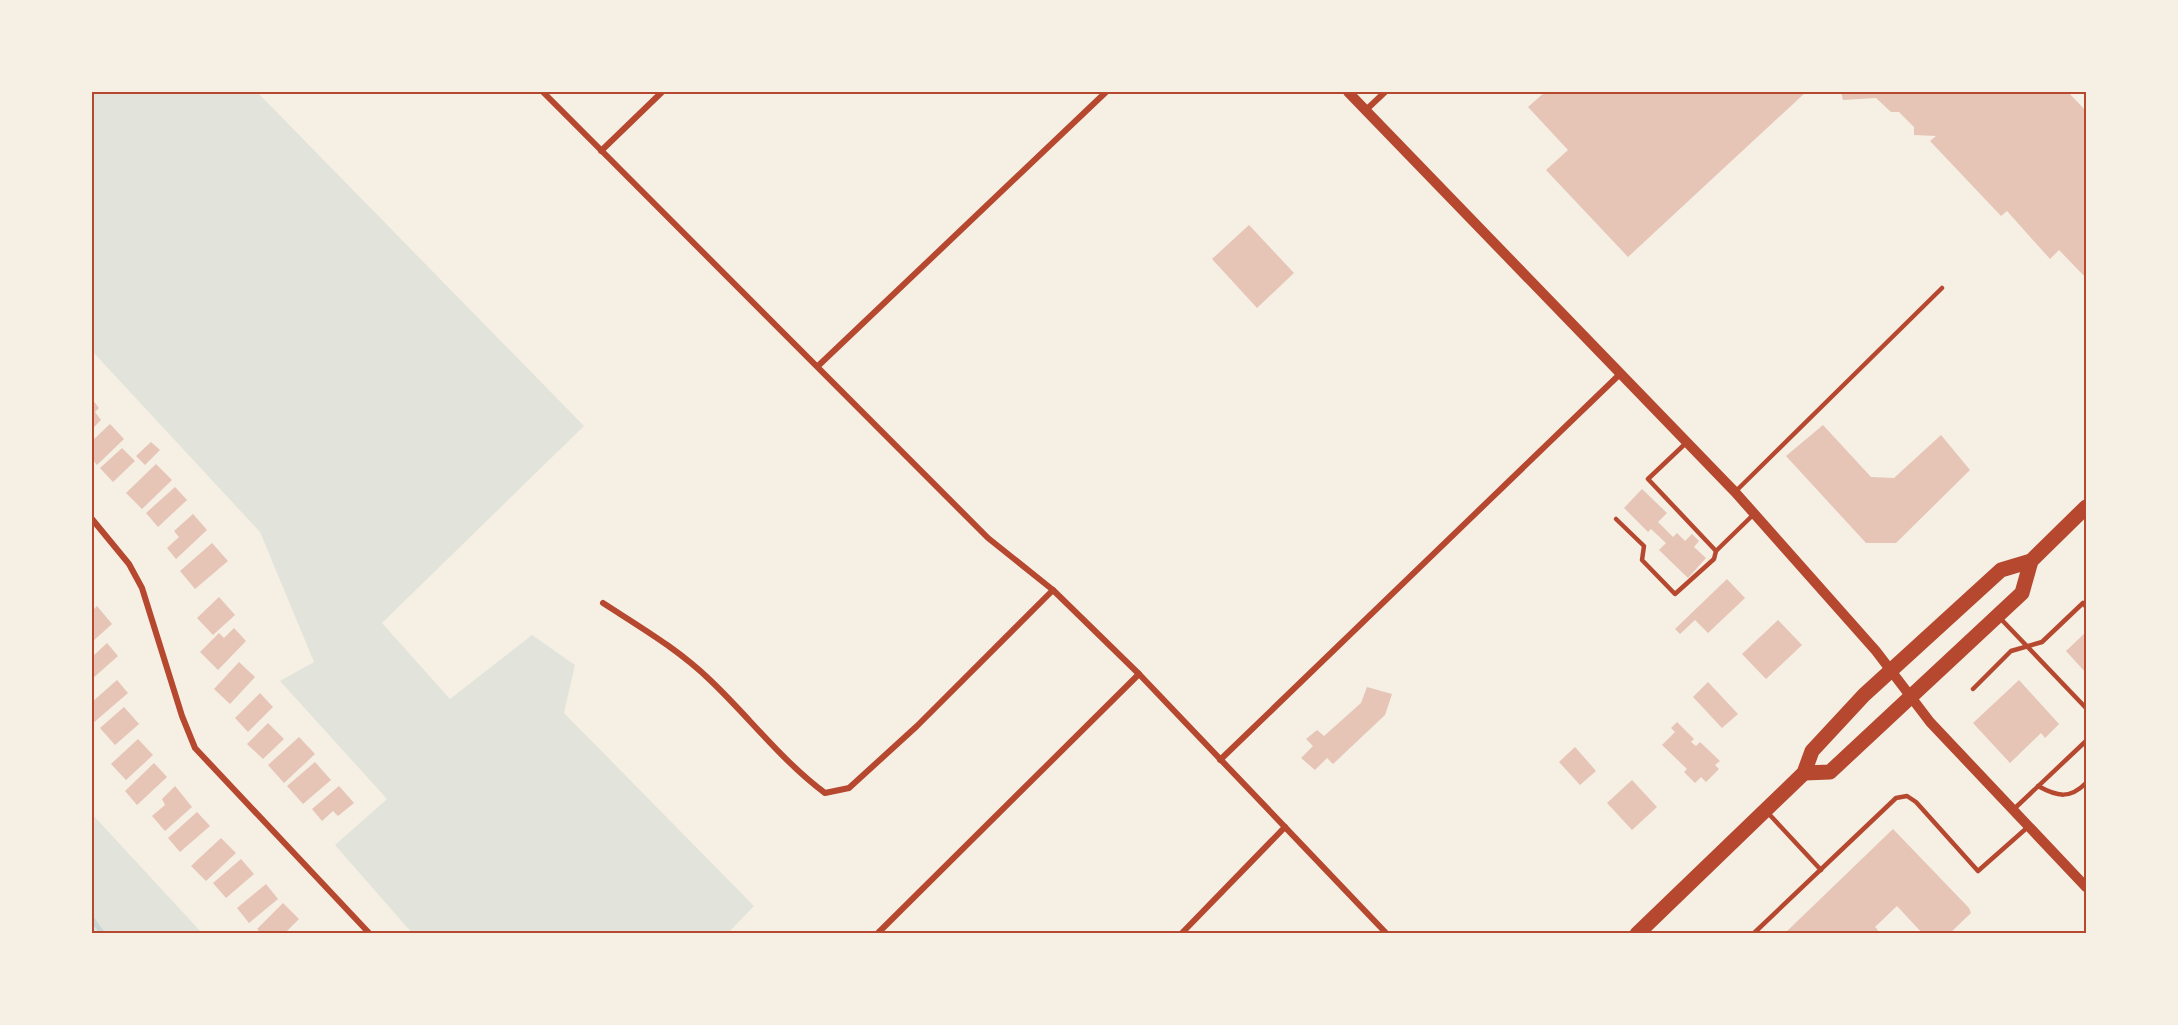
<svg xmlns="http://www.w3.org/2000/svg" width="2178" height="1025" viewBox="0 0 2178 1025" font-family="'Titillium Web',sans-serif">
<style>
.green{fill:#e2e4dc}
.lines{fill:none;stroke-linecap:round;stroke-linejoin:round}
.stream{stroke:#c9d6d2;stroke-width:5}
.building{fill:#e6c5b7}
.service{stroke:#b5482f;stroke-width:4.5}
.minor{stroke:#b5482f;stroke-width:6}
.tertiary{stroke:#b5482f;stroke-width:10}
.primary{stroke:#b5482f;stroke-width:15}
.neatline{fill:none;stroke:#b5482f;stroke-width:2}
</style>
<rect width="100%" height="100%" fill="#f6efe4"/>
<g class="green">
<polygon points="92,92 257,92 584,426 382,623 450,699 532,635 575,665 564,713 754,906 728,933 412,933 335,845 387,799 280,681 314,662 260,532 92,351"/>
<polygon points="92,814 202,933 92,933"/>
</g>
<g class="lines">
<polyline class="stream" points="92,919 103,934"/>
</g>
<g class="building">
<polygon points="1545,92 1806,92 1628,257 1546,170 1568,150 1528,107"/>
<polygon points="1841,92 2068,92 2086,111 2086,278 2059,250 2050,259 2007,211 2001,216 1930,141 1936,136 1914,135 1914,127 1899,112 1891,112 1876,98 1843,100"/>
<polygon points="1249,225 1294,273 1257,308 1212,259"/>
<polygon points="92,399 99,408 95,412 101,420 92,429"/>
<polygon points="110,424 124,439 97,465 92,459 92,441"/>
<polygon points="1823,425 1871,477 1894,478 1941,435 1970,470 1896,543 1866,543 1786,456"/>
<polygon points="151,442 160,450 145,465 136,456"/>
<polygon points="122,448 135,461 113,482 100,468"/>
<polygon points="156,464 172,480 142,509 126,493"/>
<polygon points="175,487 187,500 158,527 146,513"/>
<polygon points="1642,489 1667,513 1658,522 1673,537 1677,533 1685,541 1692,534 1699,541 1694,547 1706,558 1688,578 1659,550 1666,543 1651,529 1648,532 1624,508"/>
<polygon points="193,514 207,530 176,559 167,548 179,537 174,531"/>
<polygon points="212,543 228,561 195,589 180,571"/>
<polygon points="1727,579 1745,598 1708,633 1695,620 1680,634 1675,629"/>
<polygon points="219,597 235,615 213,635 197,618"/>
<polygon points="97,606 112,624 92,642 92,611"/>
<polygon points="1778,620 1802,645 1766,679 1742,654"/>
<polygon points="234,628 246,641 218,670 200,652 219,633 224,638"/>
<polygon points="2086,632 2086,673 2066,651"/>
<polygon points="107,643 118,656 92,679 92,657"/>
<polygon points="239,662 255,677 230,704 214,689"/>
<polygon points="117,680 128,693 92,724 92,702"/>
<polygon points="2019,680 2059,724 2045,738 2041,733 2010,763 1973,723"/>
<polygon points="1708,682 1738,714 1722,728 1693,697"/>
<polygon points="1367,687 1392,694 1385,715 1333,764 1327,758 1315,770 1301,758 1313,746 1306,739 1317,730 1324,736 1361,703"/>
<polygon points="260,693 273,707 248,732 235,718"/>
<polygon points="124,707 139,724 115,745 100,728"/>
<polygon points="1677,722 1694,739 1691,742 1696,746 1700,742 1720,761 1715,765 1719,769 1706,782 1701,777 1695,783 1684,772 1687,769 1662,745 1675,732 1671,728"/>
<polygon points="268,723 284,739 263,759 247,744"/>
<polygon points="299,737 315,754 284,783 268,765"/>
<polygon points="138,739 153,755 126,780 111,764"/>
<polygon points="1575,747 1596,771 1580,785 1559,762"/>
<polygon points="315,762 331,780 303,804 287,786"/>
<polygon points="154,763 167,777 137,805 125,791"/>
<polygon points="1632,780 1657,807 1632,830 1607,803"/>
<polygon points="175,786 192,807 165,831 152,816 165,805 162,799"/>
<polygon points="339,786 354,803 338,816 333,811 322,821 312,809"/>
<polygon points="197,812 210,826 180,852 168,838"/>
<polygon points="1893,829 1969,908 1971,913 1949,934 1923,934 1897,906 1875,927 1878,930 1874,934 1784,934"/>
<polygon points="221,838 236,853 206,881 191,866"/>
<polygon points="241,859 254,874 226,898 213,883"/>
<polygon points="266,884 278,899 249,923 237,908"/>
<polygon points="283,903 299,919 284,934 262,934 257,929"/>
</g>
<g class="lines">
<g class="service">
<polyline points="1686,443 1648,479 1716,551 1754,514"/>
<polyline points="1735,492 1942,288"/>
<polyline points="1616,519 1644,546 1642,560 1675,594 1714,559 1716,551"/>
<polyline points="1999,617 2086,708"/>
<polyline points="1973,689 2011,651 2042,642 2083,603 2086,607"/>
<path d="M2038 786C2058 797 2070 799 2086 783"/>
<polyline points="2014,809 2086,741"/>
<polyline points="1768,813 1821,870"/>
<polyline points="1753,934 1896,798 1907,796 1916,802 1978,871 2029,826"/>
</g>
<g class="minor">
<polyline points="543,92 988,538 1053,590 1139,674 1387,934"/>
<polyline points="1366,110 1385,92"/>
<polyline points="601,151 662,92"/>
<polyline points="818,366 1106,92"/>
<polyline points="92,519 129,564 142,588 182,716 195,748 370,934"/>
<path d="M603 603C640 627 678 649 710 680 749 717 782 761 825 793L849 788 917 726 1053 590"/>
<polyline points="1220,760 1620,374"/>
<polyline points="877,934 1139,674"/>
<polyline points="1181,934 1285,827"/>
</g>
<polyline class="tertiary" points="1348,92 1735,492 1876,651 1930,722 2086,887"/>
<g class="primary">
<polyline points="1804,773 1830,772 2022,593 2031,561"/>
<polyline points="1637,934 1804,773 1812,751 1864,695 2001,570 2031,561 2086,507"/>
</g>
</g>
<rect width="2178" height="1025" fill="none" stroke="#f6efe4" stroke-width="186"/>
<rect x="93" y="93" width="1992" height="839" class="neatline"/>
</svg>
